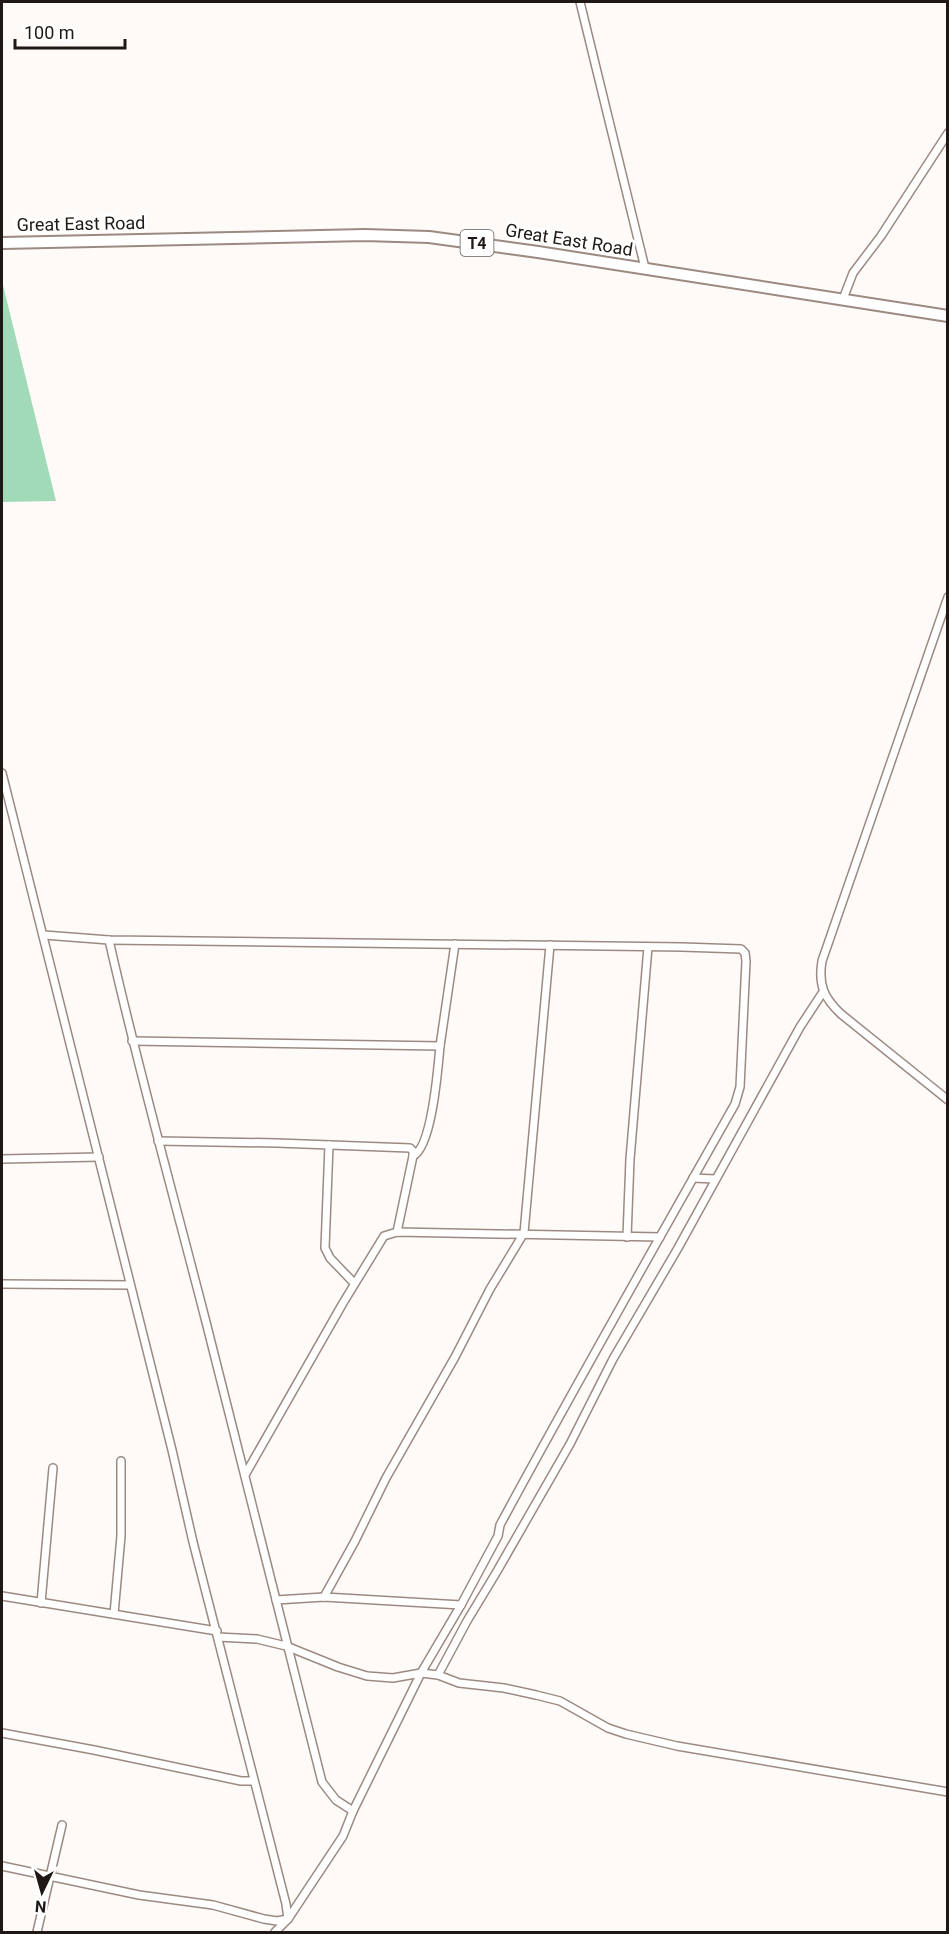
<svg xmlns="http://www.w3.org/2000/svg" width="949" height="1934" viewBox="0 0 949 1934" font-family="Roboto,sans-serif">
<style>
.green{fill:#a1dab7}
.lines{fill:none;stroke-linecap:round;stroke-linejoin:round}
.minor-casing{stroke:#9c8a82;stroke-width:10}
.highway-casing{stroke:#9c8a82;stroke-width:14}
.minor{stroke:#fff;stroke-width:7}
.highway{stroke:#fff;stroke-width:10}
.labels{text-anchor:middle;stroke-width:6;stroke-linejoin:round;paint-order:stroke}
.shield{fill:#fff;stroke:#625d5b;stroke-width:1.5}
.shield-label{font-size:16px;font-weight:bold;fill:#1f1815}
.street-label{font-size:18px;fill:#1f1815;stroke:#fff}
</style>
<rect width="100%" height="100%" fill="#fefaf8"/>
<polygon class="green" points="2,281 56,501 2,502"/>
<g class="lines">
<defs>
<g id="minor">
<polyline points="580,2 645,268"/>
<polyline points="843,299 853,273 881,236 948,133"/>
<path d="M948 597 822 961C818 985 824 998 841 1014L948 1100"/>
<polyline points="2,773 172,1450 193,1542 286,1904 288,1919 277,1921 264,1919 213,1905 139,1895 2,1866"/>
<path d="M44 935 109 940 682 947 741 949 745 953 746 961 740 1087 735 1104C656 1244 576 1384 500 1525L498 1536 461 1605 421 1673 353 1811 343 1836 288 1919 275 1932"/>
<path d="M109 940C138 1069 174 1197 207 1326 246 1478 283 1630 322 1782L336 1800 353 1811"/>
<polyline points="132,1041 440,1046 455,944"/>
<polyline points="158,1141 277,1143 410,1148 413,1151 413,1156 397,1232"/>
<polyline points="329,1145 325,1248 330,1258 354,1283"/>
<path d="M413 1156C432 1147 438 1068 440 1046"/>
<polyline points="2,1159 99,1157"/>
<polyline points="693,1178 715,1179"/>
<polyline points="627,1237 630,1159 648,947"/>
<polyline points="2,1284 130,1285"/>
<polyline points="245,1475 343,1303 384,1236 397,1232 660,1237"/>
<polyline points="2,1596 217,1631"/>
<polyline points="324,1597 355,1541 386,1478 455,1357 490,1289 524,1233 550,945"/>
<polyline points="276,1600 324,1597 461,1605"/>
<polyline points="41,1603 53,1468"/>
<polyline points="114,1614 121,1536 121,1461"/>
<polyline points="218,1637 257,1639 286,1646 338,1667 367,1676 393,1678 421,1673 438,1675 459,1683 504,1688 536,1695 560,1701 608,1728 626,1734 677,1746 948,1792"/>
<polyline points="438,1675 467,1621 496,1573 570,1444 613,1359 678,1248 800,1027 823,992"/>
<polyline points="2,1733 94,1750 241,1781 253,1781"/>
<polyline points="37,1932 62,1825"/>
</g>
<polyline id="highway" points="2,243 365,235 429,237 538,252 948,316"/>
</defs>
<use href="#minor" class="minor-casing"/>
<use href="#highway" class="highway-casing"/>
<use href="#minor" class="minor"/>
<use href="#highway" class="highway"/>
</g>
<g class="labels">
<rect class="shield" x="460.5" y="230" width="33" height="26" rx="4.5"/>
<g class="shield-label">
<text x="477" y="249">T4</text>
</g>
<g class="street-label">
<text transform="translate(81 224) rotate(-1)" y="6">Great East Road</text>
<text transform="translate(569 240) rotate(9)" y="6">Great East Road</text>
</g>
</g>
<rect width="949" height="1934" fill="none" stroke="#1f1815" stroke-width="6"/>
<g transform="translate(42 1892) rotate(185)" stroke="#ffffff" stroke-width="4.5" paint-order="stroke">
<path d="M0-4.5L10 22L0 15L-10 22Z" fill="#1f1815"/>
<text y="-9" font-size="16" font-weight="bold" text-anchor="middle" fill="#1f1815">N</text>
</g>
<path d="M15 39v9h110v-9" fill="none" stroke="#1f1815" stroke-width="3"/>
<text x="24" y="39" font-size="18" fill="#1f1815" stroke="#ffffff" stroke-width="4.5" paint-order="stroke">100 m</text>
</svg>
